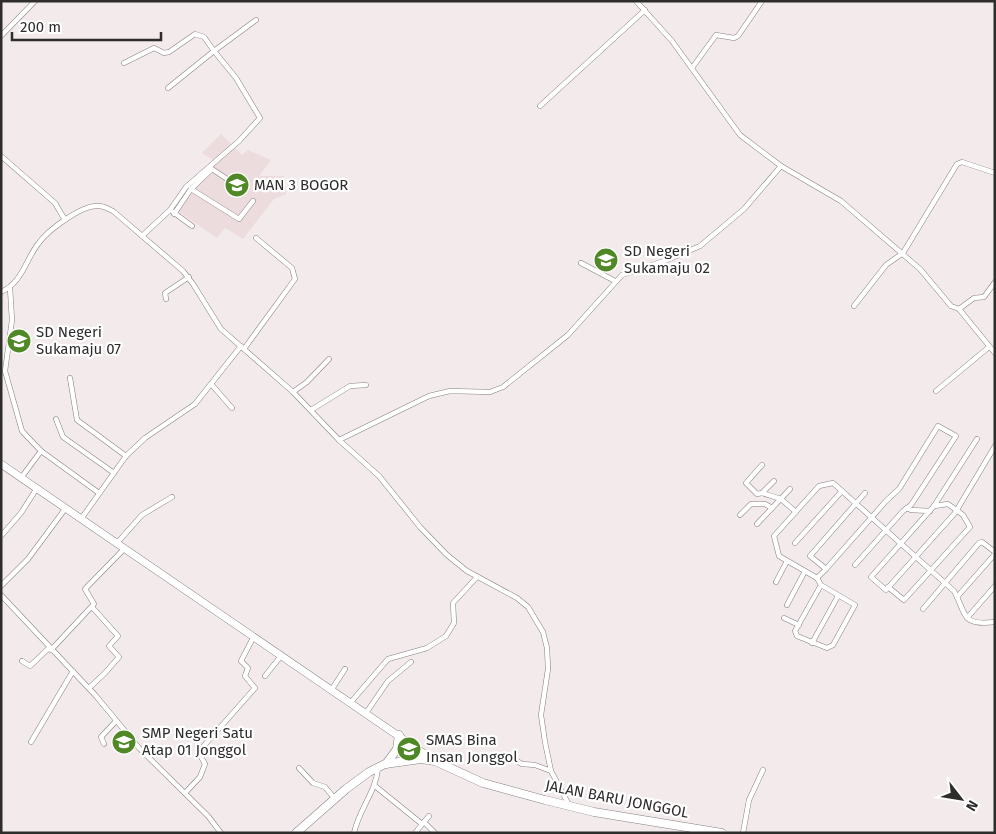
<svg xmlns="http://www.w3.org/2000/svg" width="996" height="834" viewBox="0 0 996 834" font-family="'Fira Sans',sans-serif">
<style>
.built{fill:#eddcde}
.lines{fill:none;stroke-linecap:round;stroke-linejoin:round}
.minor-casing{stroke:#888081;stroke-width:5.5}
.secondary-casing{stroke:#888081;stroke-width:8}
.primary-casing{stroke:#888081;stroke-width:9}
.minor{stroke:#fff;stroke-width:4.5}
.secondary{stroke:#fff;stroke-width:7}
.primary{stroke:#fff;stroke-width:8}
.labels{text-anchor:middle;stroke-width:4.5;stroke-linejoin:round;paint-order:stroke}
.poi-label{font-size:15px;fill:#2f2c2c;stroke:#fff;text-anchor:start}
.street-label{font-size:15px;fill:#2f2c2c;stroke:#fff}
</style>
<rect width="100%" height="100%" fill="#f2eaeb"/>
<polygon class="built" points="221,134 242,155 248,150 271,160 259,176 284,176 286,194 274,199 243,239 225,228 217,238 172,207 186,187 215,161 202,153"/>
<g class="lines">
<defs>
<g id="minor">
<polyline points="636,1 672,41 740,135 781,166 841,201 920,269 951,306 959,309 995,353"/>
<polyline points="1,36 35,1"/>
<polyline points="124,63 154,48 164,53 169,52 195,34 204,37 214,51 256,20"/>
<polyline points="692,68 716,35 734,38 738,36 762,1"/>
<polyline points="540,106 645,10"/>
<polyline points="1,156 55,203 65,220"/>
<polyline points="191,189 239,219 253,201"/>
<polyline points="173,212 192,226"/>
<polyline points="174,214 191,189 212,169 233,183"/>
<polyline points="142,236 170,210 186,187 239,141 260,118 236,78 214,51 168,88"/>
<polyline points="581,263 615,281"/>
<polyline points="10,288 12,320 5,371 22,431 41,451 99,493"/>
<path d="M1 292C22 283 25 261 38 244 47 231 82 204 99 206 104 206 108 209 113 211L183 271 193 284 221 329 293 392 339 440 379 476 420 527 447 555 467 571 517 598 528 607 543 632 547 648 548 669 541 715 545 742 551 771 569 805"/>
<polyline points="166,299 165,293 189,277"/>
<polyline points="854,306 886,265 903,253 957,164 962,162 995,173"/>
<polyline points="959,309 974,298 984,297 995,282"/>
<polyline points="244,349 295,279 292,268 256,238"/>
<polyline points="70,378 77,420 126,456"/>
<polyline points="212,385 232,408"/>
<polyline points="936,391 989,347"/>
<polyline points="293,392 307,382 329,359"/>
<polyline points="311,410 350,386 366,385"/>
<polyline points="56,419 63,437 114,473"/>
<polyline points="977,439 934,506 871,577 886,590 955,513 995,446"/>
<polyline points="339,440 429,396 450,391 490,392 503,387 568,335 622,275 667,260 700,246 744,209 781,166"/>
<polyline points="762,465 746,483 757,494 762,493 774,481"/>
<polyline points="21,478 41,451"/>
<polyline points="762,493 781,499 796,512"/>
<polyline points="907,508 911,510 930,511"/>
<polyline points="740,515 751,504 765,504 772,508"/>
<polyline points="81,519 126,456 145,438 195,404 241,346"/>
<polyline points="757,524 790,489"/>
<polyline points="1,536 21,513 37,488"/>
<polyline points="117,543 142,515 172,497"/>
<polyline points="795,543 842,491"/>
<polyline points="855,565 903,511 911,505 956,436 938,426 899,489 886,501 826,569 810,556 865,493"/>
<path d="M826 569 817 578 779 556 774 536 819 486 833 483 954 591C967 615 961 626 995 622"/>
<polyline points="817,578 821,585 855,605 833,645 827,648 797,636 795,631 821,585"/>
<polyline points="776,582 787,561"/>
<polyline points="1,586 28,559 65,509"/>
<polyline points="888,587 904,600 970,527 963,515 948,504 934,506"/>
<polyline points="1,595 96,696 139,748 208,816 221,833"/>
<polyline points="957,597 995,554"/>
<polyline points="787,605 805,571"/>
<polyline points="923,609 979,543 982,542 995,552"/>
<polyline points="784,618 799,625"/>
<polyline points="967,618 995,586"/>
<polyline points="812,643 838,596"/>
<polyline points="51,650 94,604 85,589 124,549"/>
<polyline points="22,661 30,666 49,648"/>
<polyline points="265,676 281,656"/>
<polyline points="89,688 105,673 119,657 109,646 118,636 92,607"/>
<polyline points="332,689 345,669"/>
<polyline points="351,702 388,659 427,648 446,636 454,623 453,603 477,577"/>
<polyline points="366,713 388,681 411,662"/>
<polyline points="31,742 73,671"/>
<polyline points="104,744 101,737 116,721"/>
<polyline points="508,756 522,764 535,765 551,771"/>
<polyline points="299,768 313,783 325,787 335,799"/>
<polyline points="375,786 422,824"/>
<polyline points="185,793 200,777 205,764 199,753 201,749 255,688 245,676 248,668 241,661 253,638"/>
<polyline points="424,822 435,833"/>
<path d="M354 833C359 809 376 792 378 768"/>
<polyline points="415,833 429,816"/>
<polyline points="743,833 749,800 763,770"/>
</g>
<polyline id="secondary" points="1,464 435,761"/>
<g id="primary">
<polyline points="386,764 397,749 399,735"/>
<polyline points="296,833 346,789 369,772 385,764 421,759 435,761 483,783 545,800 594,812 722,833"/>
</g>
</defs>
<use href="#minor" class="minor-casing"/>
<use href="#secondary" class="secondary-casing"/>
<use href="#primary" class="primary-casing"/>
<use href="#minor" class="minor"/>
<use href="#secondary" class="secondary"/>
<use href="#primary" class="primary"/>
</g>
<defs>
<symbol id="school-disc" viewBox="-11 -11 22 22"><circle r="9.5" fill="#4f8825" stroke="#fff"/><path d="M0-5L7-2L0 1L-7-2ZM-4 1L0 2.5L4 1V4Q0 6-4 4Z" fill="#fff"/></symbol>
</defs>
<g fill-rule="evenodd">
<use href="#school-disc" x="223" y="171" width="28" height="28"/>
<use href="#school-disc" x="592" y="246" width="28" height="28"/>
<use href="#school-disc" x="5" y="327" width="28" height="28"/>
<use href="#school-disc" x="110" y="728" width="28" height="28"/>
<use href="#school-disc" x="395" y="735" width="28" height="28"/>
</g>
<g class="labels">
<g class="poi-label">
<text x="254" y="190">MAN 3 BOGOR</text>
<text x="624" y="256">SD Negeri<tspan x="624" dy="17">Sukamaju 02</tspan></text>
<text x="36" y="337">SD Negeri<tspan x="36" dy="17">Sukamaju 07</tspan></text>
<text x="142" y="738">SMP Negeri Satu<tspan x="142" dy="17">Atap 01 Jonggol</tspan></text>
<text x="426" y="745">SMAS Bina<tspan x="426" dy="17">Insan Jonggol</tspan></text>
</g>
<g class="street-label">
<text transform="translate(617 799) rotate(11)" y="5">JALAN BARU JONGGOL</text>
</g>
</g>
<rect width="996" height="834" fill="none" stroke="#2f2c2c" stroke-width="5"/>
<g transform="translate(961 799) rotate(121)" stroke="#ffffff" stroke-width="4" paint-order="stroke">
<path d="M0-4L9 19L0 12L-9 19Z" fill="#2f2c2c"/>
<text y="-8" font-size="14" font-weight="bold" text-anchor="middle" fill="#2f2c2c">N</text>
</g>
<path d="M12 32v8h149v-8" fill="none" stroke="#2f2c2c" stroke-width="2.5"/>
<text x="20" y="32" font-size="15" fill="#2f2c2c" stroke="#ffffff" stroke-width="4" paint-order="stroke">200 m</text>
</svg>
